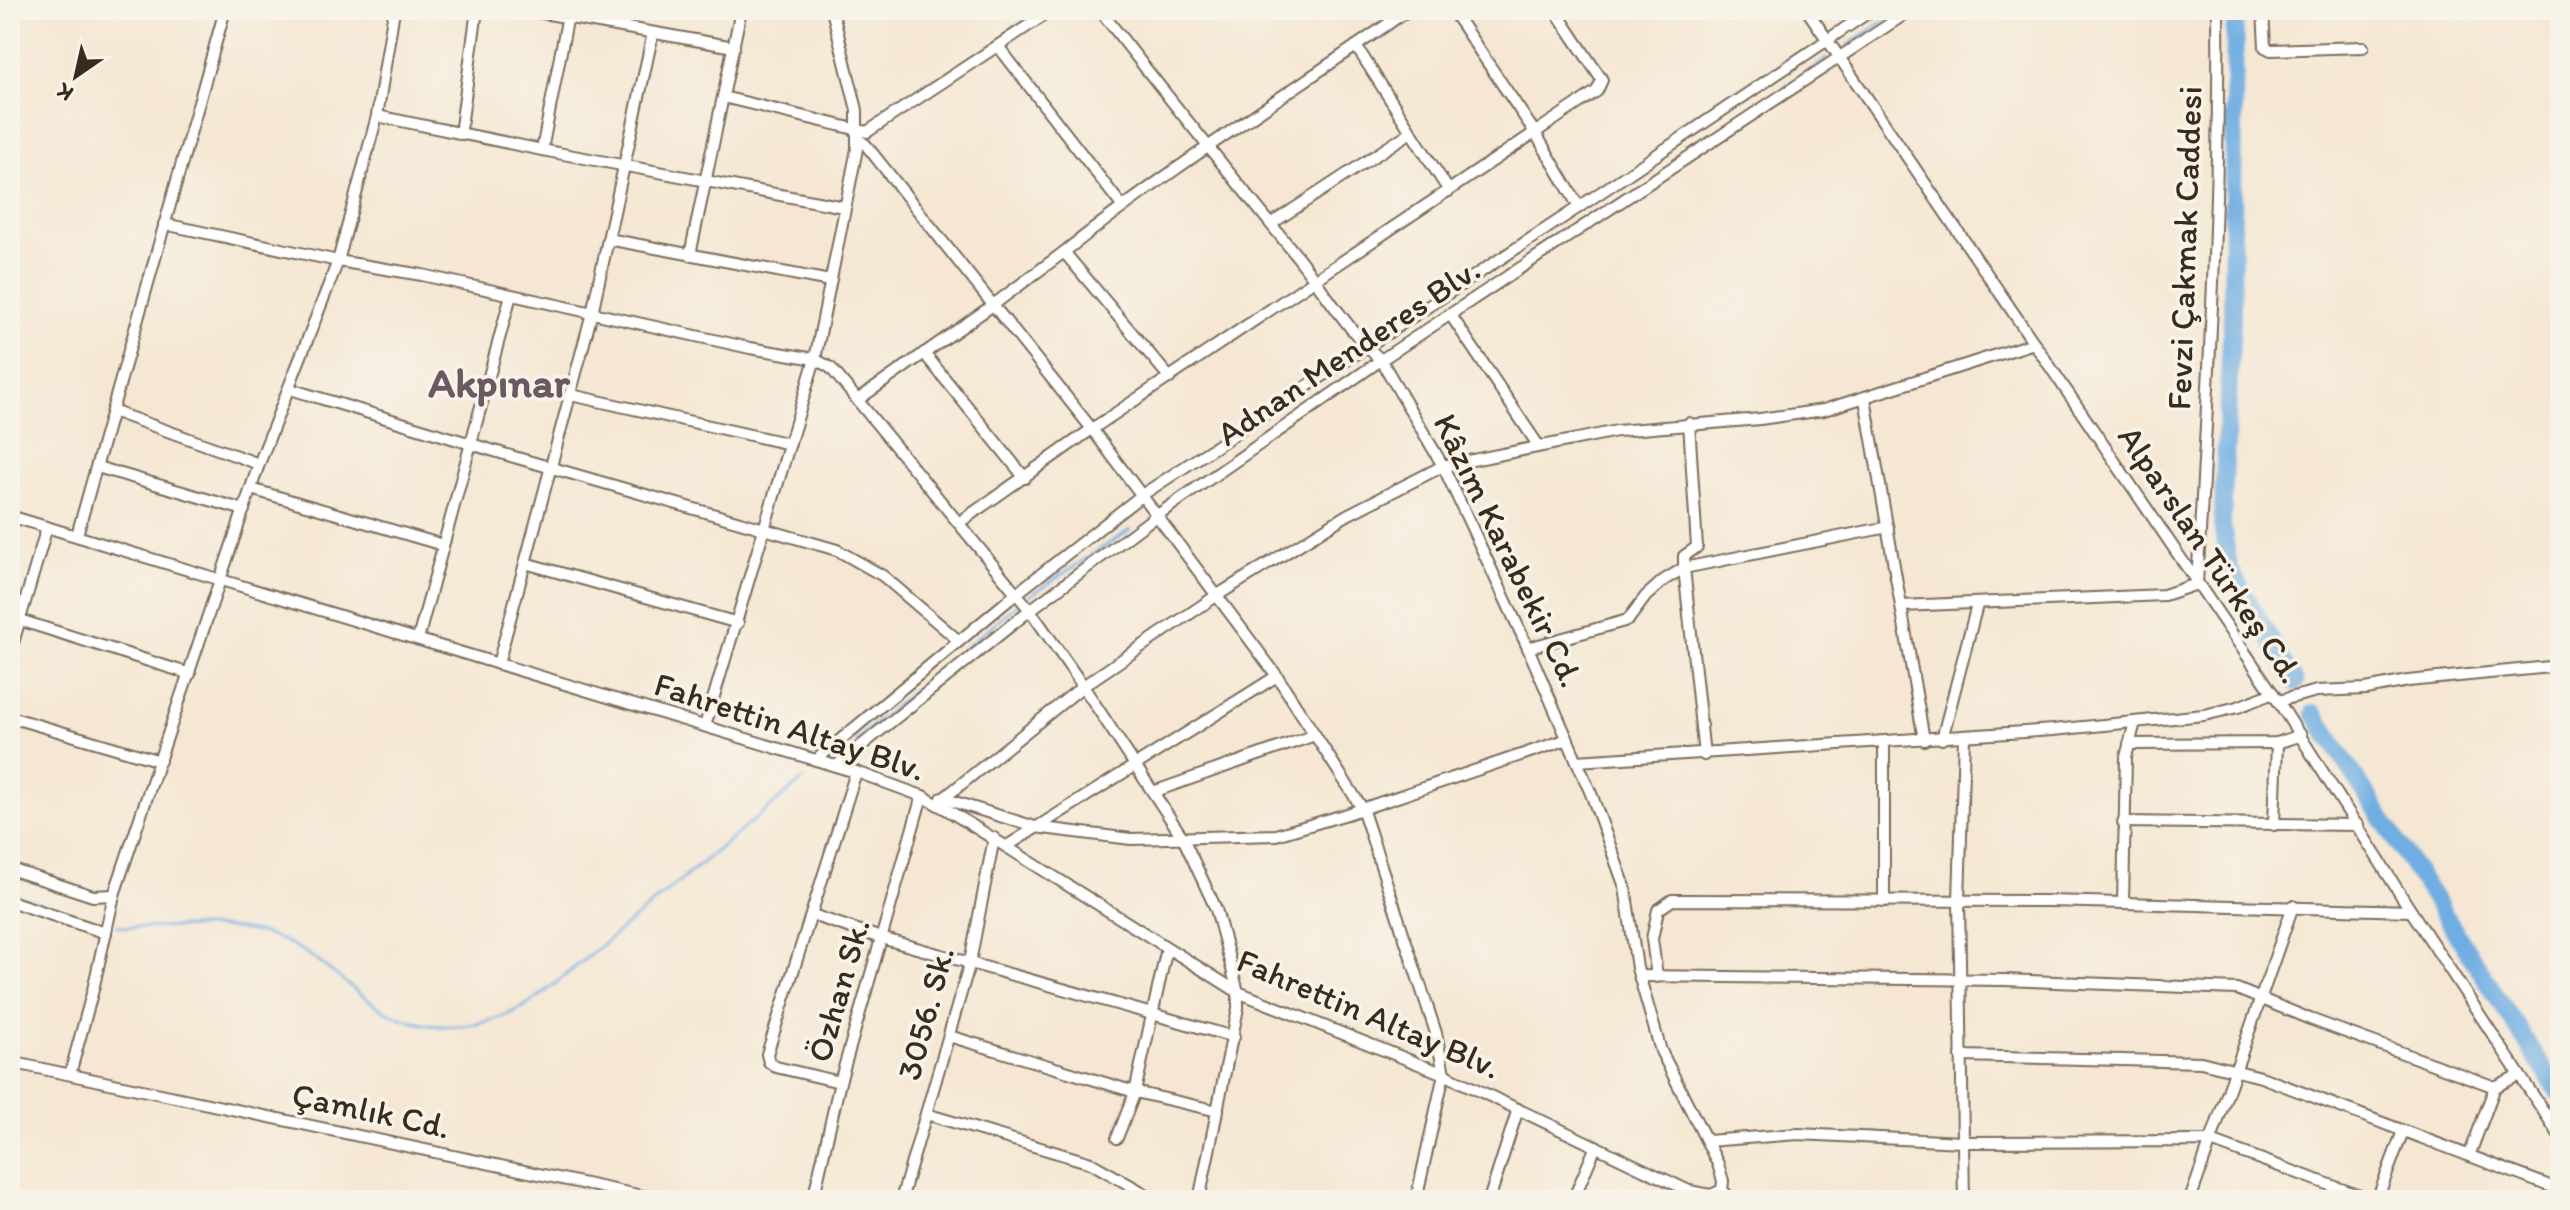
<svg xmlns="http://www.w3.org/2000/svg" width="2570" height="1210" viewBox="0 0 2570 1210" font-family="Itim,sans-serif">
<style>
.lines{fill:none;stroke-linecap:round;stroke-linejoin:round}
.stream{stroke:#6fade2;stroke-width:3}
.river{stroke:#6fade2;stroke-width:18}
.minor-casing{stroke:#7c6c5d;stroke-width:14}
.minor{stroke:#fff;stroke-width:10}
.labels{text-anchor:middle;stroke-width:7;stroke-linejoin:round;paint-order:stroke}
.street-label{font-size:34px;fill:#3b2a1e;stroke:#f7f3e8}
.district-label{font-size:42px;font-weight:bold;fill:#6b5863;stroke:#f7f3e8}
</style>
<rect width="100%" height="100%" fill="#f7f3e8"/>
<filter id="ink" filterUnits="userSpaceOnUse"><feTurbulence type="fractalNoise" baseFrequency=".0125" numOctaves="2"/><feDisplacementMap in="SourceGraphic" scale="16" xChannelSelector="R" yChannelSelector="G"/><feConvolveMatrix kernelMatrix="1 2 1 2 8 2 1 2 1" color-interpolation-filters="sRGB"/></filter>
<filter id="wash" filterUnits="userSpaceOnUse"><feTurbulence type="fractalNoise" baseFrequency=".006" numOctaves="4" result="noise"/><feDisplacementMap in="SourceGraphic" scale="32" xChannelSelector="R" yChannelSelector="G"/><feGaussianBlur stdDeviation="1.8" result="paint"/><feColorMatrix in="noise" values="0 0 0 0 0 0 0 0 0 0 0 0 0 0 0 0 0 1.4 0 .05"/><feComposite in="paint" operator="in"/></filter>
<g filter="url(#wash)">
<rect width="100%" height="100%" fill="#f5e7d3"/>
<g class="lines">
<g class="stream">
<polyline points="1847,46 1901,10"/>
<polyline points="1784,88 1827,59"/>
<polyline points="1029,596 1130,530"/>
<polyline points="854,741 1018,604"/>
<polyline points="10,893 100,923"/>
<path d="M117 926C169 932 224 919 274 937 311 950 338 979 370 1001 421 1038 490 1033 540 996L804 779"/>
</g>
<g class="river">
<polyline points="2235,10 2232,317 2222,524 2229,568 2295,682"/>
<polyline points="2314,713 2560,1094"/>
</g>
</g>
</g>
<g filter="url(#ink)">
<g class="lines">
<defs>
<g id="minor">
<polyline points="526,10 734,47"/>
<path d="M1100 10C1164 93 1230 174 1296 255 1324 290 1348 331 1381 360L1443 466 1528 648 1592 796 1625 887 1637 968 1661 1051 1718 1164 1723 1181 1722 1190"/>
<polyline points="1452,10 1536,134 1579,207"/>
<polyline points="1807,10 2278,701 2411,911 2560,1136"/>
<polyline points="2263,10 2265,47 2271,50 2363,47"/>
<polyline points="998,46 1122,206"/>
<polyline points="1356,46 1449,191"/>
<polyline points="723,97 867,132 1052,10"/>
<polyline points="377,116 542,150 844,207"/>
<polyline points="460,134 477,10"/>
<polyline points="858,139 866,145 993,305 859,399"/>
<polyline points="542,150 569,10"/>
<polyline points="164,224 338,261 422,275 750,348 815,359 831,368 1030,610 1083,686 1183,838 1216,909 1238,992 1238,1008 1199,1200"/>
<polyline points="1271,224 1411,132"/>
<polyline points="608,239 830,281"/>
<path d="M1064 252C1174 165 1293 91 1408 10"/>
<polyline points="690,255 741,10"/>
<polyline points="1450,314 1538,445"/>
<polyline points="924,353 1025,478"/>
<polyline points="1170,378 1064,252 993,305 1092,429 1277,676 1362,808 1436,1033 1444,1074 1416,1200"/>
<polyline points="290,389 514,457 837,550 883,576 959,641"/>
<polyline points="571,395 790,444"/>
<path d="M1865 399 1901 606 2164 595 2197 584C2208 393 2220 202 2218 10"/>
<polyline points="112,411 259,464"/>
<polyline points="1689,423 1697,547 1684,556 1684,568 1704,755"/>
<polyline points="97,467 244,510"/>
<polyline points="251,489 443,545"/>
<polyline points="10,516 862,774 922,796 946,809 1238,992 1444,1074 1689,1191 1711,1195 1722,1190"/>
<polyline points="960,522 1092,429 1597,91 1602,80 1555,10"/>
<polyline points="77,535 225,10"/>
<polyline points="525,563 738,623"/>
<polyline points="1901,606 1924,740"/>
<polyline points="10,617 190,674"/>
<polyline points="418,639 511,295"/>
<polyline points="1528,648 1628,620 1646,596 1664,580 1684,568 1888,527"/>
<polyline points="10,653 47,527"/>
<polyline points="498,664 592,313 653,33"/>
<polyline points="2278,701 2317,691 2366,689 2408,681 2560,666"/>
<polyline points="10,717 160,761"/>
<polyline points="705,726 815,359 857,149 857,110 832,10"/>
<polyline points="1942,739 1977,605"/>
<polyline points="1884,742 1884,901"/>
<polyline points="2129,744 2277,743 2301,735"/>
<polyline points="816,760 1017,593 1142,495 1579,207 1872,10"/>
<polyline points="1577,761 2053,730 2204,715 2238,707 2273,693"/>
<polyline points="836,766 1030,610 1156,516 1381,360 1911,10"/>
<polyline points="1153,792 1315,735"/>
<polyline points="942,798 1035,827 1131,839 1276,835 1347,814 1568,739"/>
<polyline points="944,798 1083,686 1216,596 1347,515 1443,466 1617,431 1760,419 1824,410 2034,343"/>
<polyline points="2123,822 2358,825"/>
<polyline points="2274,825 2277,743"/>
<polyline points="1007,846 1277,676"/>
<polyline points="10,869 93,896 114,895"/>
<polyline points="10,901 106,933"/>
<polyline points="2123,903 2126,757 2135,722"/>
<polyline points="812,915 881,938 1234,1037"/>
<polyline points="1639,976 2004,980 2237,989 2310,1019 2495,1087 2519,1075"/>
<polyline points="1657,977 1652,939 1658,910 1672,900 2049,901 2411,911"/>
<polyline points="949,1036 1135,1092 1218,1111"/>
<polyline points="1961,1056 2201,1062 2261,1077 2560,1190"/>
<polyline points="10,1062 661,1200"/>
<polyline points="70,1074 93,990 114,895 259,464 338,261 377,116 394,10"/>
<polyline points="840,1082 776,1067 769,1062 767,1054 856,772"/>
<polyline points="926,1114 1091,1163 1156,1200"/>
<polyline points="1117,1138 1135,1092 1167,948"/>
<polyline points="1707,1141 1798,1134 1962,1142 2211,1141 2371,1200"/>
<polyline points="2469,1156 2495,1087"/>
<polyline points="1722,1190 1732,1200"/>
<polyline points="813,1200 840,1082 922,796 926,797"/>
<polyline points="901,1200 970,962 994,838"/>
<polyline points="1489,1200 1518,1109"/>
<polyline points="1573,1200 1596,1146"/>
<polyline points="1964,1200 1959,901 1964,737"/>
<polyline points="2190,1200 2293,906"/>
<polyline points="2377,1200 2403,1131"/>
</g>
</defs>
<use href="#minor" class="minor-casing"/>
<use href="#minor" class="minor"/>
</g>
</g>
<g class="labels">
<g class="street-label">
<text transform="translate(2184 248) rotate(-88)" y="12">Fevzi Çakmak Caddesi</text>
<text transform="translate(1348 351) rotate(-34)" y="12">Adnan Menderes Blv.</text>
<text transform="translate(1509 550) rotate(64)" y="12">Kâzım Karabekir Cd.</text>
<text transform="translate(2211 554) rotate(56)" y="12">Alparslan Türkeş Cd.</text>
<text transform="translate(790 726) rotate(18)" y="12">Fahrettin Altay Blv.</text>
<text transform="translate(838 990) rotate(-74)" y="12">Özhan Sk.</text>
<text transform="translate(925 1013) rotate(-75)" y="12">3056. Sk.</text>
<text transform="translate(1369 1013) rotate(23)" y="12">Fahrettin Altay Blv.</text>
<text transform="translate(371 1110) rotate(12)" y="12">Çamlık Cd.</text>
</g>
<g class="district-label">
<text x="499" y="397">Akpınar</text>
</g>
</g>
<rect width="2570" height="1210" fill="none" stroke="#f7f3e8" stroke-width="40"/>
<g transform="translate(76 76) rotate(214)" stroke="#f7f3e8" stroke-width="6" paint-order="stroke">
<path d="M0-6L14 30L0 20L-14 30Z" fill="#3b2a1e"/>
<text y="-12" font-size="22" font-weight="bold" text-anchor="middle" fill="#3b2a1e">K</text>
</g>
</svg>
